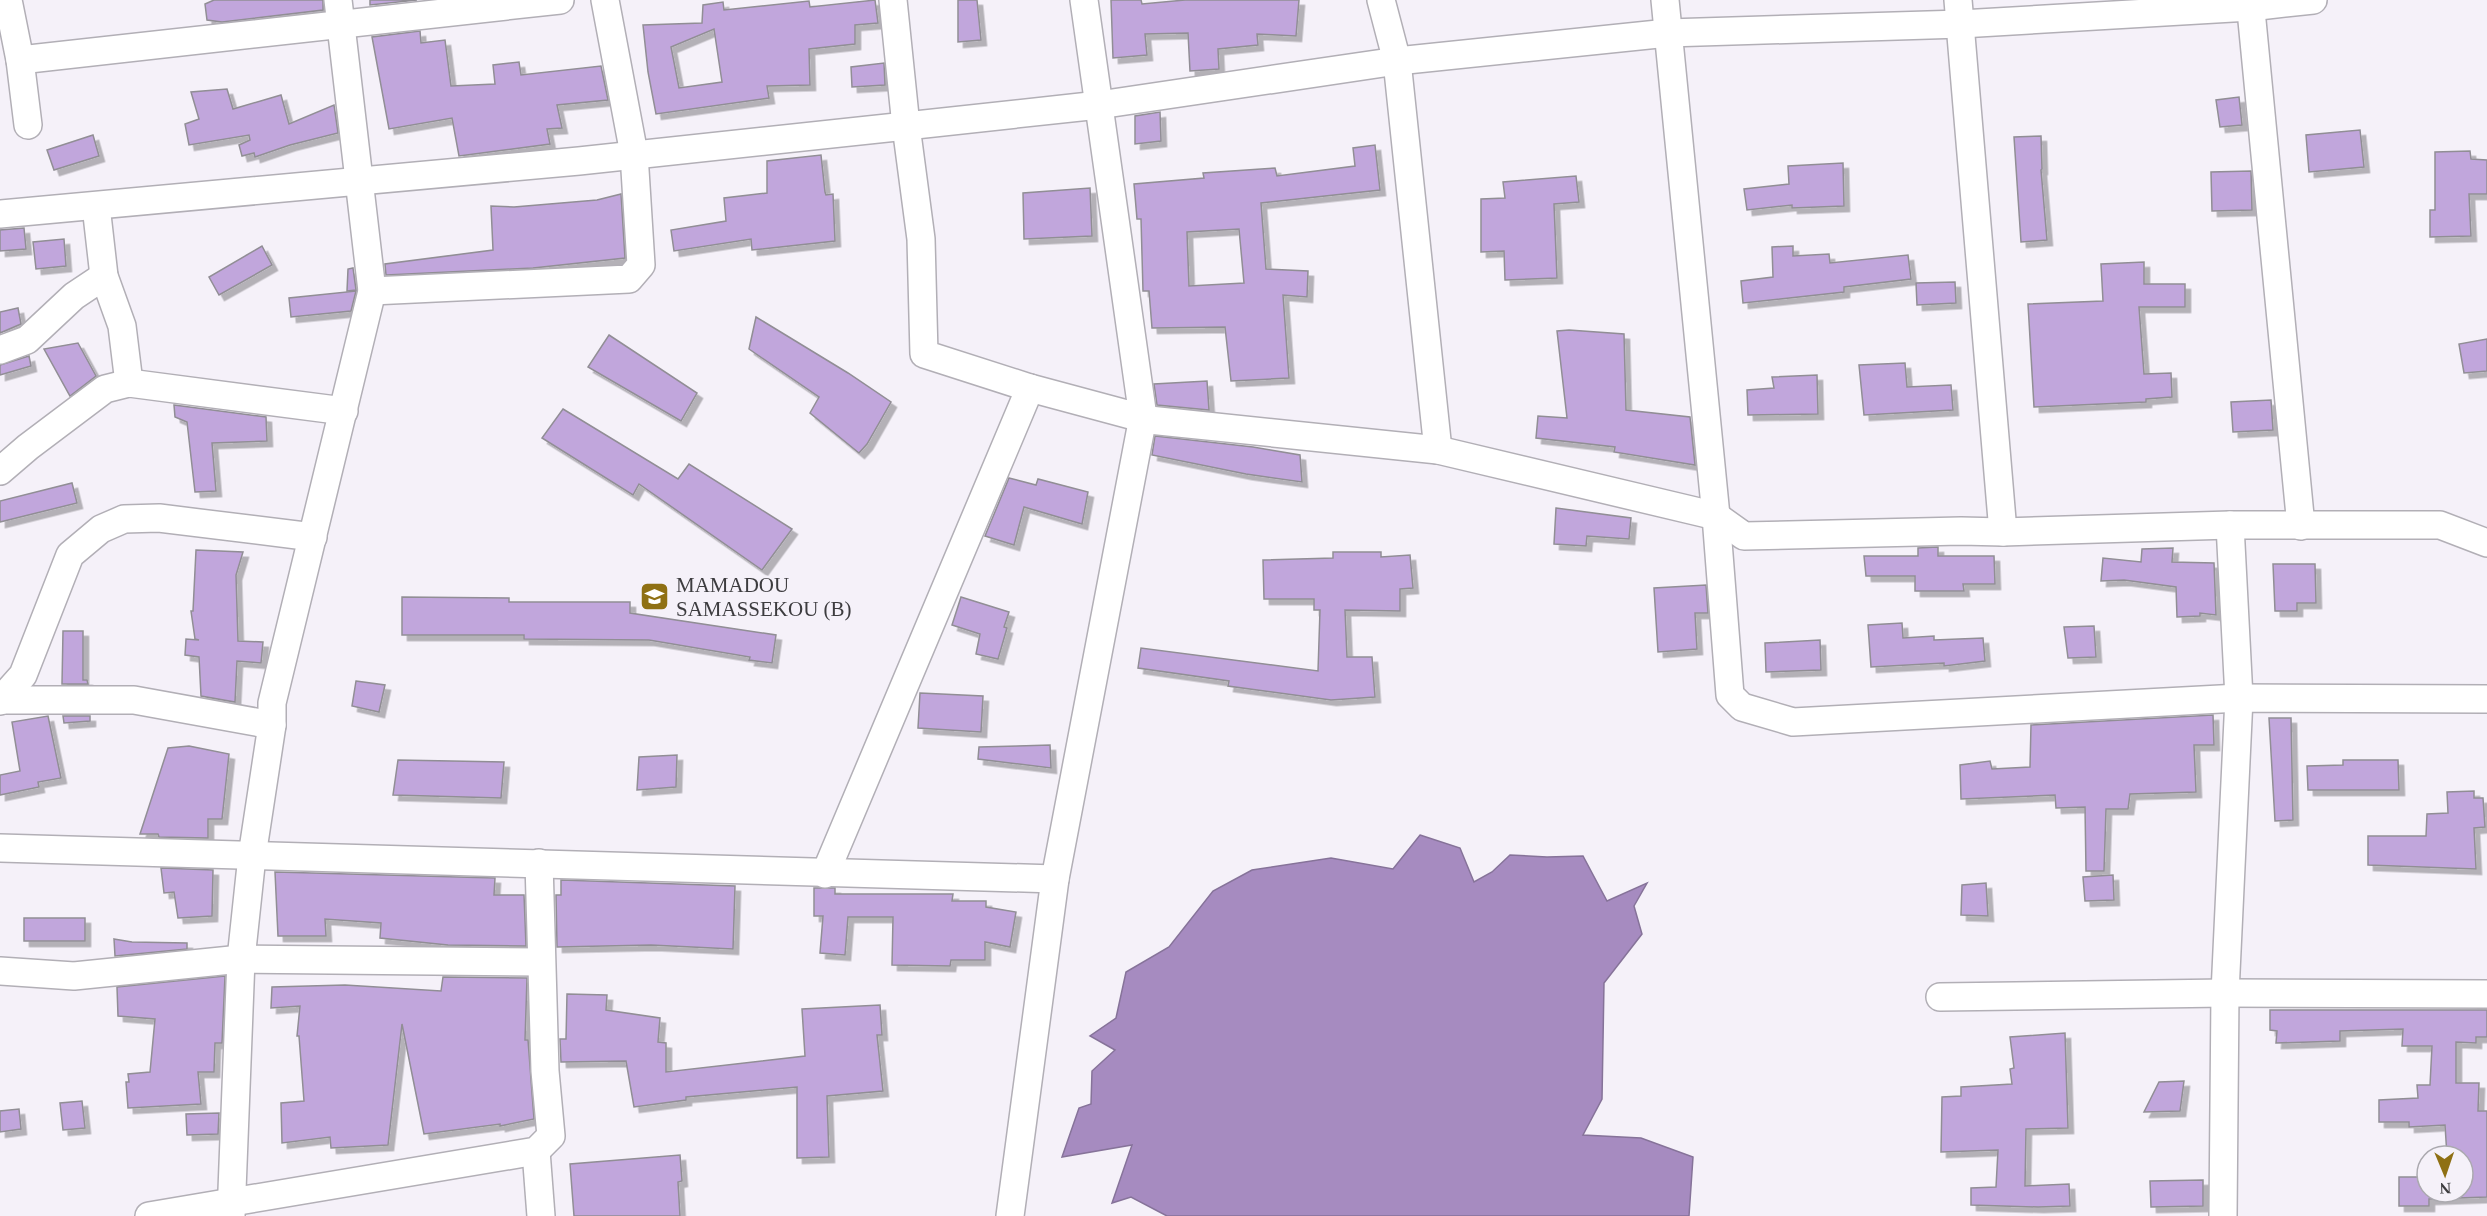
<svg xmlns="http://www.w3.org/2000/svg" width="2487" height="1216" viewBox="0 0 2487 1216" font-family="'Times New Roman',serif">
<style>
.water{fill:#a68bc0;stroke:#867399;stroke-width:1.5}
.building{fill:#c1a6dc;stroke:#918e95;stroke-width:1.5;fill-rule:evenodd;filter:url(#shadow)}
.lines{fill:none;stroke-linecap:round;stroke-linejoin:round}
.street-casing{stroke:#b2afb6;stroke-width:30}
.street{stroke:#fff;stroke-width:27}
.labels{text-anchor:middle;stroke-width:5;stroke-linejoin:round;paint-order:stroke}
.poi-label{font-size:21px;fill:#3d3c3f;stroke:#f5f1f9;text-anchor:start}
</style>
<defs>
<filter id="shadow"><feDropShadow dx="5.5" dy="5.5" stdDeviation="0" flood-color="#0004"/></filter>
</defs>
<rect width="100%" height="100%" fill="#f5f1f9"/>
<polygon class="water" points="1420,835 1460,848 1474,882 1492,872 1510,855 1547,857 1583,856 1607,901 1647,883 1634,906 1642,934 1604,983 1602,1099 1583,1135 1641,1138 1693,1157 1689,1216 1167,1216 1131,1197 1112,1203 1132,1145 1062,1157 1079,1108 1091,1104 1092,1071 1115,1050 1090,1036 1116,1018 1126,972 1169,947 1213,891 1252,870 1331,858 1393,869"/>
<g class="building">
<polygon points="214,0 323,0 323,10 222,22 207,20 205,4"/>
<polygon points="370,0 417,0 370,5"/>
<path d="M875 0 878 23 855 25V44L809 49 810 85 767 86 769 98 656 114 648 72 643 25 702 23 703 5 723 2 724 10 809 1 810 7ZM714 29 722 82 679 88 671 47Z"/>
<polygon points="958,0 977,0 981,40 958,42"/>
<polygon points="1111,0 1141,0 1142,4 1185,0 1299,0 1296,36 1257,34 1258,45 1218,49 1219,69 1190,71 1188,33 1145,34 1147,55 1113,58"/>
<polygon points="420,31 421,43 445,40 451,86 495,84 493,65 519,62 521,75 601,66 608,100 557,105 562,128 547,129 550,144 459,156 452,118 389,129 372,37"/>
<polygon points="884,63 885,85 852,87 851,67"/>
<polygon points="227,89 233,109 281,95 289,124 334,105 338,133 290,145 255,157 254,153 242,156 239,145 250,140 249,135 189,145 185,124 199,119 191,92"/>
<polygon points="2239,97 2242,125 2220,127 2216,100"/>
<polygon points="1160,112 1161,141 1135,144 1135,116"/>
<polygon points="2360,130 2364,167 2309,172 2306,135"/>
<polygon points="93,135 99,156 54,170 47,150"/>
<polygon points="2041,136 2042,169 2041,170 2047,240 2021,242 2014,137"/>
<path d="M1375 145 1380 190 1261 203 1266 269 1308 271 1307 297 1283 295 1289 378 1231 381 1225 327 1152 328 1149 291H1143L1141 219H1137L1134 184 1204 178 1203 173 1275 168 1277 176 1355 166 1353 148ZM1239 229 1244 283 1189 286 1187 232Z"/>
<polygon points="2470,151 2471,159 2487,160 2487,194 2469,194 2471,236 2430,237 2430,210 2435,210 2435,152"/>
<polygon points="821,155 825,192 826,195 833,194 835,241 752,250 751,239 674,251 671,230 726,221 724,198 767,193 767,161"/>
<polygon points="1843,163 1844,206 1792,208 1792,205 1747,210 1744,189 1789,184 1788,166"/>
<polygon points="2251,171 2252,210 2212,211 2211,172"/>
<polygon points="1576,176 1579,202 1554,204 1557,278 1505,280 1504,251 1481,252 1481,199 1505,198 1503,182"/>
<polygon points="1090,188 1092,236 1024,239 1023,193"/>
<polygon points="621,194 625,258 533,268 386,275 385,264 493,250 491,206 514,207 597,200"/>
<polygon points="24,228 26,249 0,251 0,230"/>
<polygon points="64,239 66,266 36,269 33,242"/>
<polygon points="262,246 272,265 219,295 209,277"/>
<polygon points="1793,246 1793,256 1829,254 1830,263 1908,255 1911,279 1844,287 1844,292 1743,303 1741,281 1773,277 1772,247"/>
<polygon points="2144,262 2144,284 2185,284 2185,307 2139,307 2144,374 2171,373 2172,397 2146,399 2146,402 2034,407 2028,304 2103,301 2101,264"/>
<polygon points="353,268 356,290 347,291 348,269"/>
<polygon points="1955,282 1956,303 1917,305 1916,283"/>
<polygon points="356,291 351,311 291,317 289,298"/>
<polygon points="18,308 21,324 0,333 0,312"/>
<polygon points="756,317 848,373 891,402 867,444 859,453 810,413 819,397 749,349"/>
<polygon points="1569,330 1624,334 1626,410 1690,417 1695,465 1614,452 1615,447 1536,438 1538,416 1567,418 1557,331"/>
<polygon points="609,335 697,393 681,421 588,367"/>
<polygon points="2487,339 2487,371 2464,373 2459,344"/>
<polygon points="78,343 96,376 70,396 44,349"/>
<polygon points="29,356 31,366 0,375 0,365"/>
<polygon points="1905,363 1907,387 1951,385 1953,410 1864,415 1859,365"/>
<polygon points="1817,375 1818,414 1748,415 1747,390 1774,388 1772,377"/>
<polygon points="1207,381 1209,410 1157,405 1154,384"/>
<polygon points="2271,400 2273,430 2233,432 2231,402"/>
<polygon points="174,405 266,417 267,441 212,443 216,491 195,492 187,422 175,417"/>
<polygon points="563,409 678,479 689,464 792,529 762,570 639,484 633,495 542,438"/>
<polygon points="1155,436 1253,447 1300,455 1302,482 1246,474 1152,455"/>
<polygon points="1009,478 1036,485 1038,479 1088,492 1082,524 1024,507 1014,545 985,536"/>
<polygon points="72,483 77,503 0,522 0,501"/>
<polygon points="1556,508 1631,518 1629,539 1587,536 1586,546 1554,544"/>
<polygon points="1938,547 1938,556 1994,556 1995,584 1963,584 1964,591 1915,591 1915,576 1866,576 1864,556 1918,556 1918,548"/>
<polygon points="2173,548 2172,562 2214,563 2216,615 2200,613 2200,616 2177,617 2176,587 2124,580 2101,581 2103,558 2141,562 2142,549"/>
<polygon points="196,550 243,552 236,575 238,641 263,642 261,663 237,661 235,702 201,696 199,657 185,655 186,639 199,640 195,639 191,611 193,611"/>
<polygon points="1333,552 1381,552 1381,557 1410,555 1413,588 1400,589 1400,611 1345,610 1347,657 1372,657 1375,697 1331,700 1228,686 1229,681 1138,668 1141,648 1318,671 1320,610 1314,610 1314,599 1264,599 1263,560 1333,558"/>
<polygon points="2273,564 2315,564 2316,603 2297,603 2297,611 2275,611"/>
<polygon points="1706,585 1708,613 1695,613 1697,649 1658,652 1654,588"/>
<polygon points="402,597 509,598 509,602 630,602 630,613 776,635 772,663 749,660 750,657 649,640 524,639 524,635 402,635"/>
<polygon points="961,597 1009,612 1004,627 1007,628 998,659 976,654 980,634 952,625"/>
<polygon points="1902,623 1903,638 1934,636 1934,640 1983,638 1985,661 1944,666 1944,663 1871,667 1868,625"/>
<polygon points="2094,626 2096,657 2068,658 2064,627"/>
<polygon points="63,631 83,631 83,680 87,680 88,684 62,684"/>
<polygon points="1820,640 1821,670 1766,672 1765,643"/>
<polygon points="356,681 385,685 379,712 352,706"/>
<polygon points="920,693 983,696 981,732 918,728"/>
<polygon points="2213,715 2214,745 2194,745 2196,792 2130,794 2128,809 2106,809 2104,871 2086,871 2085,807 2056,808 2055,795 1961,799 1960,765 1990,761 1992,769 2030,767 2031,725"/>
<polygon points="48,716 61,778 38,782 39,787 0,795 0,775 20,771 12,722"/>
<polygon points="63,716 90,716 90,721 64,723"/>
<polygon points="2269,718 2291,718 2293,820 2275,821"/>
<polygon points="1050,745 1051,768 978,759 979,747"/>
<polygon points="189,746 229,754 222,819 208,819 208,838 159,837 158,834 140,834 168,748"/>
<polygon points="677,755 676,787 637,790 639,757"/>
<polygon points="398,760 504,762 501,798 393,795"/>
<polygon points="2343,760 2398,760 2399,790 2308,790 2307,766 2343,765"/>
<polygon points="2474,791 2474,798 2483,798 2485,827 2474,828 2476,869 2368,865 2368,836 2426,836 2427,814 2448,813 2447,792"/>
<polygon points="161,868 213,870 212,916 178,918 174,892 164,893"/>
<polygon points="275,872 495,878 494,895 524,895 526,946 448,945 380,938 381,923 325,919 326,936 278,936"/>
<polygon points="2113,875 2114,900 2085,901 2083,877"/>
<polygon points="561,880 735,886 733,949 651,945 557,947 556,895 561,895"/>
<polygon points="1986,883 1988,916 1961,915 1962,885"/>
<polygon points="814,888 835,888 835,894 953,894 952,901 986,901 986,907 1016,912 1010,947 985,942 985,960 951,960 950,966 892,965 893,917 848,917 845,955 820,953 823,916 814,916"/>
<rect x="24" y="918" width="61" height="23"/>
<polygon points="114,939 132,942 187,943 187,949 115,956"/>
<polygon points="225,976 222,1043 215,1043 214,1072 198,1072 201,1104 128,1108 126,1082 129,1082 128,1074 150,1072 155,1019 118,1016 117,987"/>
<polygon points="443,977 527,978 525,1040 528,1040 534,1119 500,1126 500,1124 424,1134 402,1024 388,1145 331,1148 330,1137 282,1143 281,1103 304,1101 299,1036 297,1036 300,1006 271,1008 272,987 345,985 441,991"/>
<polygon points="567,994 607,995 606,1010 660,1018 658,1042 666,1043 666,1072 805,1056 802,1009 880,1005 882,1035 877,1035 883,1091 827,1096 829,1157 797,1158 797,1087 686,1097 686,1100 634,1107 626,1061 561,1062 560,1039 566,1039"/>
<polygon points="2270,1010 2487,1010 2487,1037 2476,1037 2476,1043 2456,1042 2456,1083 2479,1083 2478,1111 2487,1111 2487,1197 2429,1199 2429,1206 2399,1206 2399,1177 2427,1177 2427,1192 2463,1192 2463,1156 2447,1156 2445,1125 2409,1127 2409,1122 2379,1122 2379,1100 2418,1098 2417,1085 2430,1085 2432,1046 2402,1046 2403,1029 2340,1031 2340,1041 2276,1043 2277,1031 2270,1030"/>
<polygon points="2065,1033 2068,1128 2026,1129 2025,1186 2069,1184 2070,1206 2038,1207 1971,1205 1971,1188 1996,1187 1998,1150 1941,1152 1942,1097 1961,1096 1961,1087 2012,1084 2010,1069 2014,1068 2010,1037"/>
<polygon points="2184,1081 2180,1111 2144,1112 2159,1082"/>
<polygon points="82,1101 85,1128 63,1130 60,1103"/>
<polygon points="19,1109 21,1129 0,1132 0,1111"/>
<polygon points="219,1113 218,1134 187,1135 186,1114"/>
<polygon points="680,1155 682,1181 678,1182 680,1216 574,1216 570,1164"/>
<polygon points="2203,1180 2203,1206 2151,1207 2150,1181"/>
</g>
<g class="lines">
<defs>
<g id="street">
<polyline points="8,0 20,60 28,125"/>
<polyline points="893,0 906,126 921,239 924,354 1030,388 1149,420 1438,450 1716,516 1744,536 1961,531 2003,532 2230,525 2440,525 2487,543"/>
<polyline points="1381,0 1397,61 1438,450"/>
<polyline points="1665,0 1716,516 1730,695 1742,707 1793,722 2239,698 2487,699"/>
<polyline points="1958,0 2003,532"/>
<polyline points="2250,0 2301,526"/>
<polyline points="20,60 560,0"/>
<polyline points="96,206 104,276 122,326 129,383"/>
<polyline points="0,214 579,161 906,126 1099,105 1397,61 1668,33 1961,24 2250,7 2313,0"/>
<polyline points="372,291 629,279 641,265 634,154 605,0"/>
<polyline points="0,350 27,340 74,296 104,276"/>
<polyline points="0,471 28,447 105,389 129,383 344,411"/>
<polyline points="2,700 134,700 272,725"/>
<polyline points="0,701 23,675 70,555 101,529 124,519 159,518 313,537"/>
<polyline points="0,848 1055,879"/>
<polyline points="825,874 1030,388"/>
<polyline points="0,971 74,976 241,959 540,962"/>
<polyline points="1940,997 2225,993 2487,994"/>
<polyline points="536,1151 541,1216"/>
<polyline points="149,1216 536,1151 551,1136 545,1071 539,863"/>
<polyline points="231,1216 241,959 252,856 272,725 272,703 372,291 338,0"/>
<polyline points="1010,1216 1055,879 1143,417 1084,0"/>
<polyline points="2223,1216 2225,993 2239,698 2230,525"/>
</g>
</defs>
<use href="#street" class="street-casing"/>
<use href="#street" class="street"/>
</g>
<defs>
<symbol id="school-square" viewBox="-11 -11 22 22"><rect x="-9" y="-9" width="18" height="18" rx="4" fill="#8f7014" stroke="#f5f1f9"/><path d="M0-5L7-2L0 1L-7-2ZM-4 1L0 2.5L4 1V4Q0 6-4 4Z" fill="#fff"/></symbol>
</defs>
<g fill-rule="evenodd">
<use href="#school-square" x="638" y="580" width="33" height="33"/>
</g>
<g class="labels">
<g class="poi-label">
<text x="676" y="592">MAMADOU<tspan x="676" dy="24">SAMASSEKOU (B)</tspan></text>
</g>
</g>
<g transform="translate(2445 1174) rotate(178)"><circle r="28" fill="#f5f1f9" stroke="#aba9af" stroke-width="1.5"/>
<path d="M0-4.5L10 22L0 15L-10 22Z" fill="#8f7014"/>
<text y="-9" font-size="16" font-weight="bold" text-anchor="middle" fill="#3d3c3f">N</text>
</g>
</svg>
